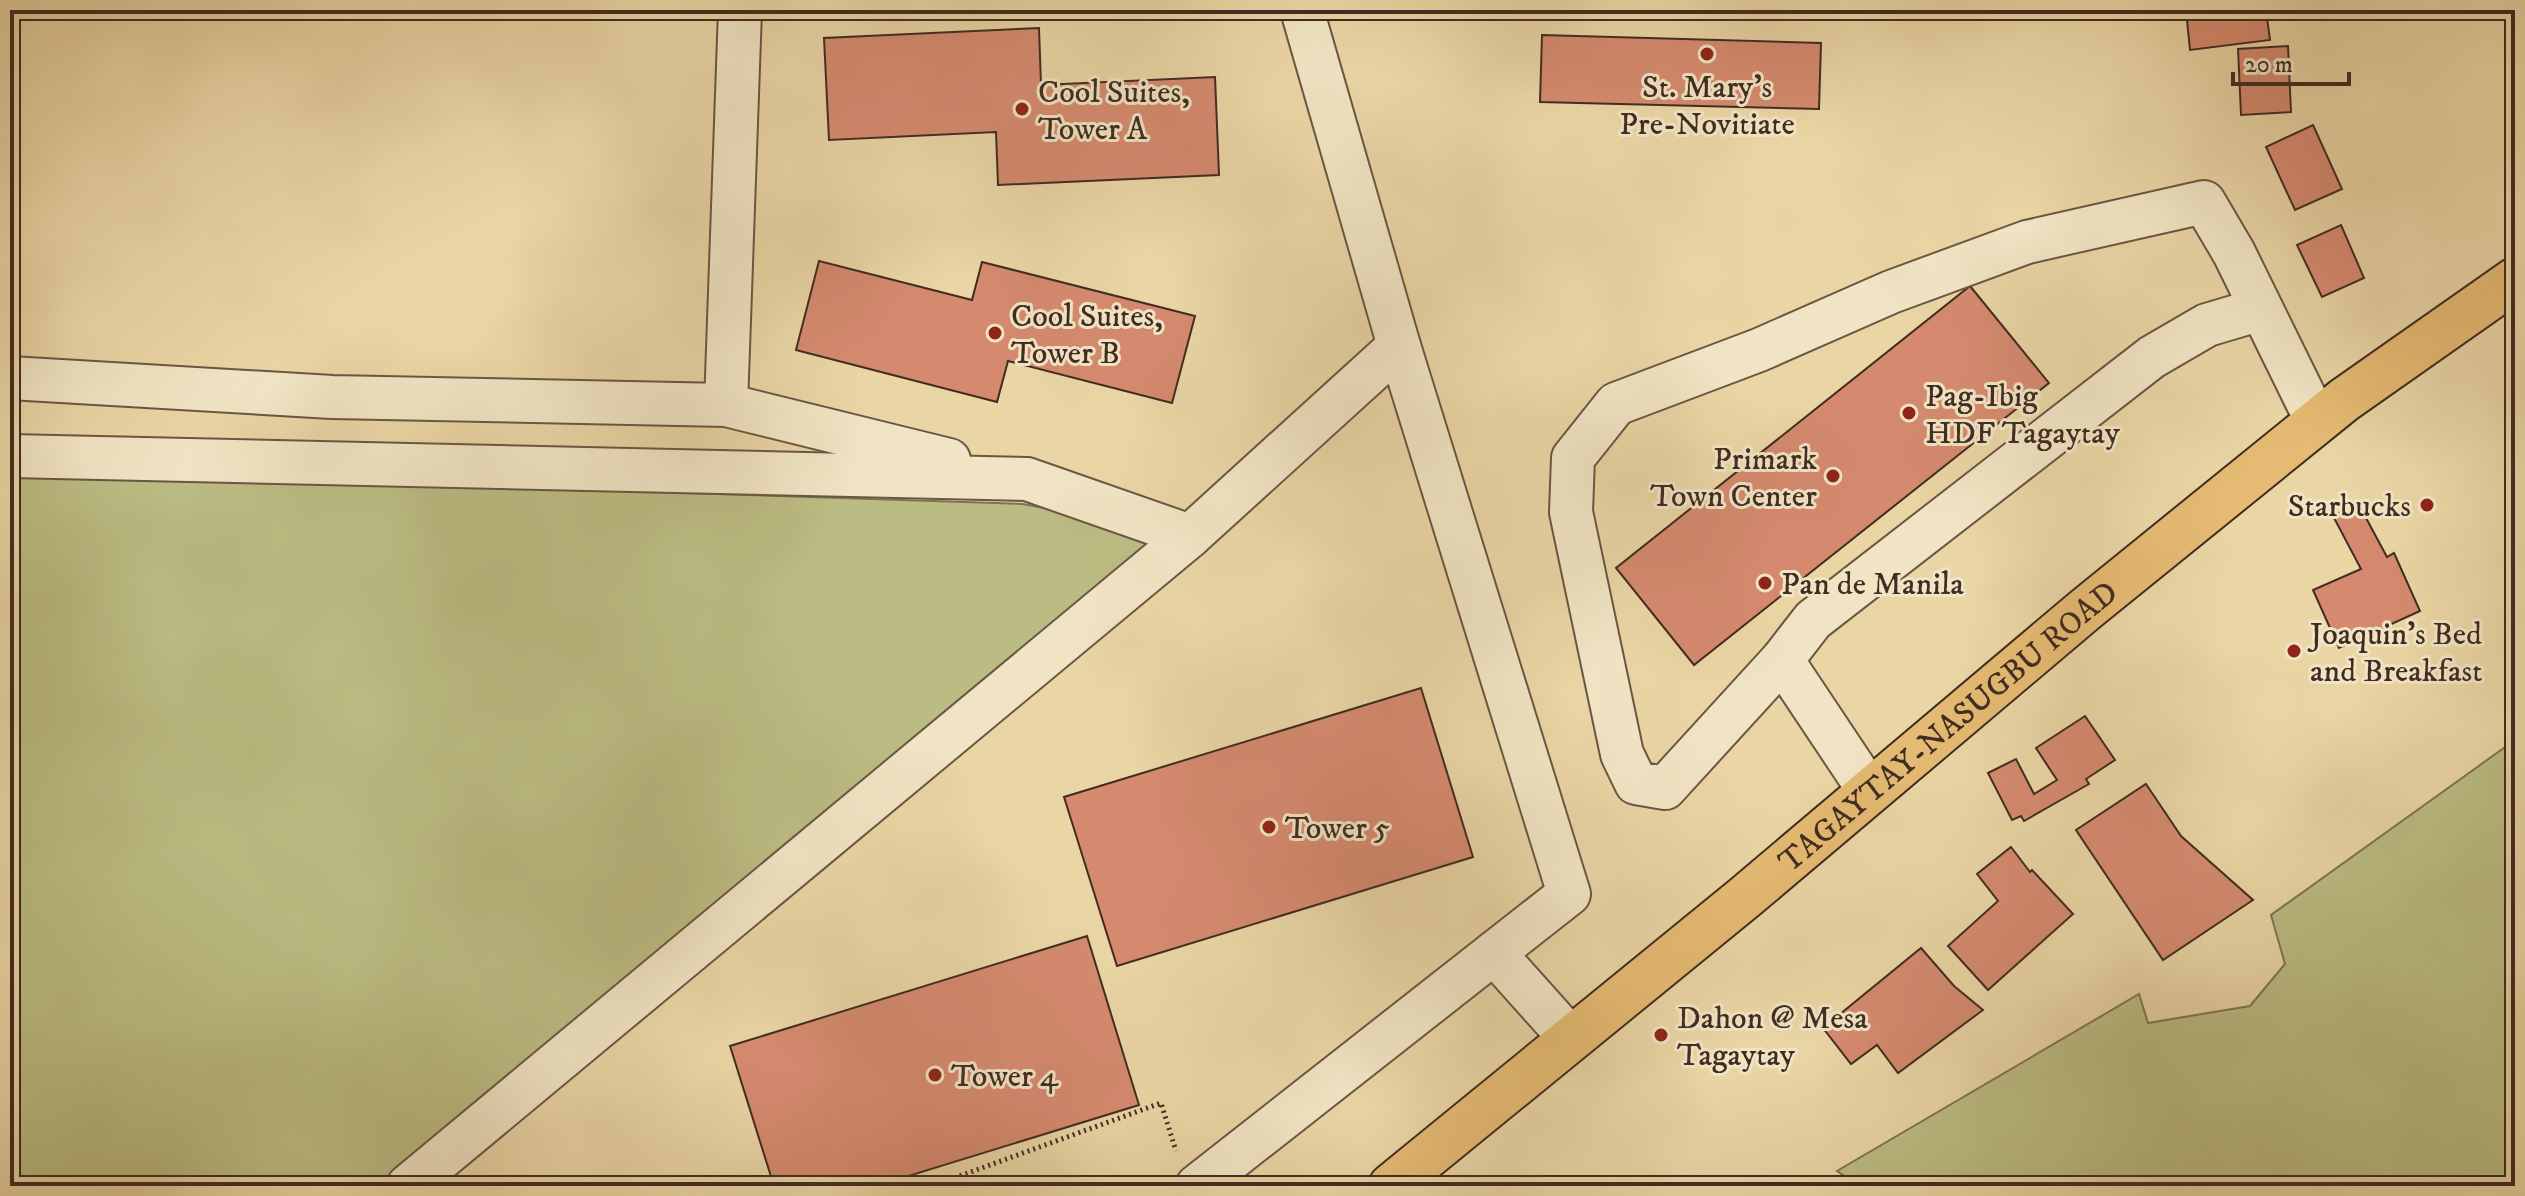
<svg xmlns="http://www.w3.org/2000/svg" width="2525" height="1196" viewBox="0 0 2525 1196" font-family="'IM FELL DW Pica',serif">
<style>
.green{fill:#bbbc83;stroke:#7e7452;stroke-width:2}
.building{fill:#d58a6f;stroke:#402c22;stroke-width:2}
.lines{fill:none;stroke-linecap:round;stroke-linejoin:round}
.minor-casing{stroke:#6a5643;stroke-width:46}
.major-casing{stroke:#402c22;stroke-width:48}
.path{stroke:#402c22;stroke-width:5;stroke-dasharray:2 4;stroke-linecap:butt}
.minor{stroke:#f1e4c4;stroke-width:42}
.major{stroke:#e5ba72;stroke-width:44}
.poi-dot{fill:#8f2418;stroke:#f1e4c4;stroke-width:3}
.labels{text-anchor:middle;stroke-width:6;stroke-linejoin:round;paint-order:stroke}
.poi-label{font-size:32px;fill:#402c22;stroke:#f1e4c4;text-anchor:start}
.street-label{font-size:32px;fill:#402c22;stroke:#f1e4c4}
</style>
<rect width="100%" height="100%" fill="#ead5a5"/>
<filter id="stains"><feTurbulence type="fractalNoise" baseFrequency=".0025" numOctaves="4"/><feColorMatrix values="0 0 0 0 .2 0 0 0 0 .09 0 0 0 0 .02 0 0 0 .5 -.17"/></filter>
<radialGradient id="worn" r=".72"><stop offset=".6" stop-color="#630" stop-opacity="0"/><stop offset="1" stop-color="#630" stop-opacity=".3"/></radialGradient>
<g class="green">
<polygon points="10,471 1023,504 1190,536 408,1186 10,1186"/>
<polygon points="2515,740 2515,1186 1859,1186 1837,1171 2139,994 2148,1023 2250,1006 2285,964 2271,915"/>
</g>
<g class="building">
<polygon points="2186,10 2266,10 2270,40 2190,50"/>
<polygon points="1039,28 1041,85 1215,77 1219,175 998,185 996,132 829,140 824,38"/>
<polygon points="1542,35 1821,43 1819,109 1540,102"/>
<polygon points="2288,46 2291,112 2241,115 2238,49"/>
<polygon points="2313,125 2342,189 2295,210 2266,147"/>
<polygon points="2341,225 2364,278 2322,297 2297,245"/>
<polygon points="819,261 972,300 982,262 1195,316 1172,403 1008,361 997,402 796,350"/>
<polygon points="1970,286 2049,383 1694,665 1616,568"/>
<polygon points="2358,503 2387,557 2394,553 2420,611 2339,648 2313,590 2361,569 2333,516"/>
<polygon points="1421,688 1473,857 1117,966 1064,797"/>
<polygon points="2085,716 2115,760 2086,779 2089,784 2024,821 2021,816 2012,820 1988,773 2016,759 2034,794 2057,780 2036,748"/>
<polygon points="2146,784 2181,836 2253,900 2163,960 2076,830"/>
<polygon points="2011,847 2030,872 2032,870 2073,914 1988,990 1948,946 1998,901 1977,874"/>
<polygon points="1087,936 1139,1105 876,1186 774,1186 730,1046"/>
<polygon points="1921,948 1954,986 1983,1010 1898,1073 1877,1045 1851,1064 1823,1028"/>
</g>
<g class="lines">
<defs>
<g id="minor">
<polyline points="2261,309 2207,325 2152,357 1813,620 1782,660 1665,788 1636,783 1622,754 1571,512 1573,458 1616,404 1759,350 1891,292 2027,242 2204,202 2234,253 2317,422"/>
<polyline points="10,378 332,397 726,405 949,460"/>
<polyline points="726,405 740,10"/>
<polyline points="10,456 1027,479 1190,536"/>
<polyline points="1782,660 1870,792"/>
<polyline points="1494,953 1571,1039"/>
<polyline points="408,1186 1190,536 1399,346"/>
<polyline points="1197,1186 1569,894 1399,346 1302,10"/>
</g>
<g id="major">
<path id="s1" d="M1391 1186 1744 898 2086 609 2344 400 2515 280"/>
</g>
</defs>
<use href="#minor" class="minor-casing"/>
<use href="#major" class="major-casing"/>
<polyline class="path" points="943,1182 1161,1103 1176,1151"/>
<use href="#minor" class="minor"/>
<use href="#major" class="major"/>
</g>
<g class="poi-dot">
<circle cx="1707" cy="54" r="8"/>
<circle cx="1022" cy="109" r="8"/>
<circle cx="995" cy="333" r="8"/>
<circle cx="1909" cy="413" r="8"/>
<circle cx="1833" cy="476" r="8"/>
<circle cx="2427" cy="505" r="8"/>
<circle cx="1765" cy="583" r="8"/>
<circle cx="2294" cy="651" r="8"/>
<circle cx="1269" cy="827" r="8"/>
<circle cx="1661" cy="1035" r="8"/>
<circle cx="935" cy="1075" r="8"/>
</g>
<g class="labels">
<g class="poi-label">
<text x="1707" y="97" text-anchor="middle">St. Mary's<tspan x="1707" dy="37">Pre-Novitiate</tspan></text>
<text x="1038" y="102">Cool Suites,<tspan x="1038" dy="37">Tower A</tspan></text>
<text x="1011" y="326">Cool Suites,<tspan x="1011" dy="37">Tower B</tspan></text>
<text x="1925" y="406">Pag-Ibig<tspan x="1925" dy="37">HDF Tagaytay</tspan></text>
<text x="1817" y="469" text-anchor="end">Primark<tspan x="1817" dy="37">Town Center</tspan></text>
<text x="2411" y="516" text-anchor="end">Starbucks</text>
<text x="1781" y="594">Pan de Manila</text>
<text x="2310" y="644">Joaquin's Bed<tspan x="2310" dy="37">and Breakfast</tspan></text>
<text x="1285" y="838">Tower 5</text>
<text x="1677" y="1028">Dahon @ Mesa<tspan x="1677" dy="37">Tagaytay</tspan></text>
<text x="951" y="1086">Tower 4</text>
</g>
<g class="street-label">
<text dy="11" stroke="none"><textPath href="#s1" startOffset="722">TAGAYTAY-NASUGBU ROAD</textPath></text>
</g>
</g>
<rect width="2525" height="1196" fill="none" stroke="#ead5a5" stroke-width="40"/>
<rect x="12" y="12" width="2501" height="1172" fill="none" stroke="#402c22" stroke-width="4"/>
<rect x="20" y="20" width="2485" height="1156" fill="none" stroke="#402c22" stroke-width="2"/>
<path d="M2233 72v12h116v-12" fill="none" stroke="#402c22" stroke-width="4"/>
<text x="2245" y="72" font-size="24" fill="#402c22" stroke="#f1e4c4" stroke-width="6" paint-order="stroke">20 m</text>
<rect width="100%" height="100%" filter="url(#stains)"/>
<rect width="100%" height="100%" fill="url(#worn)"/>
</svg>
